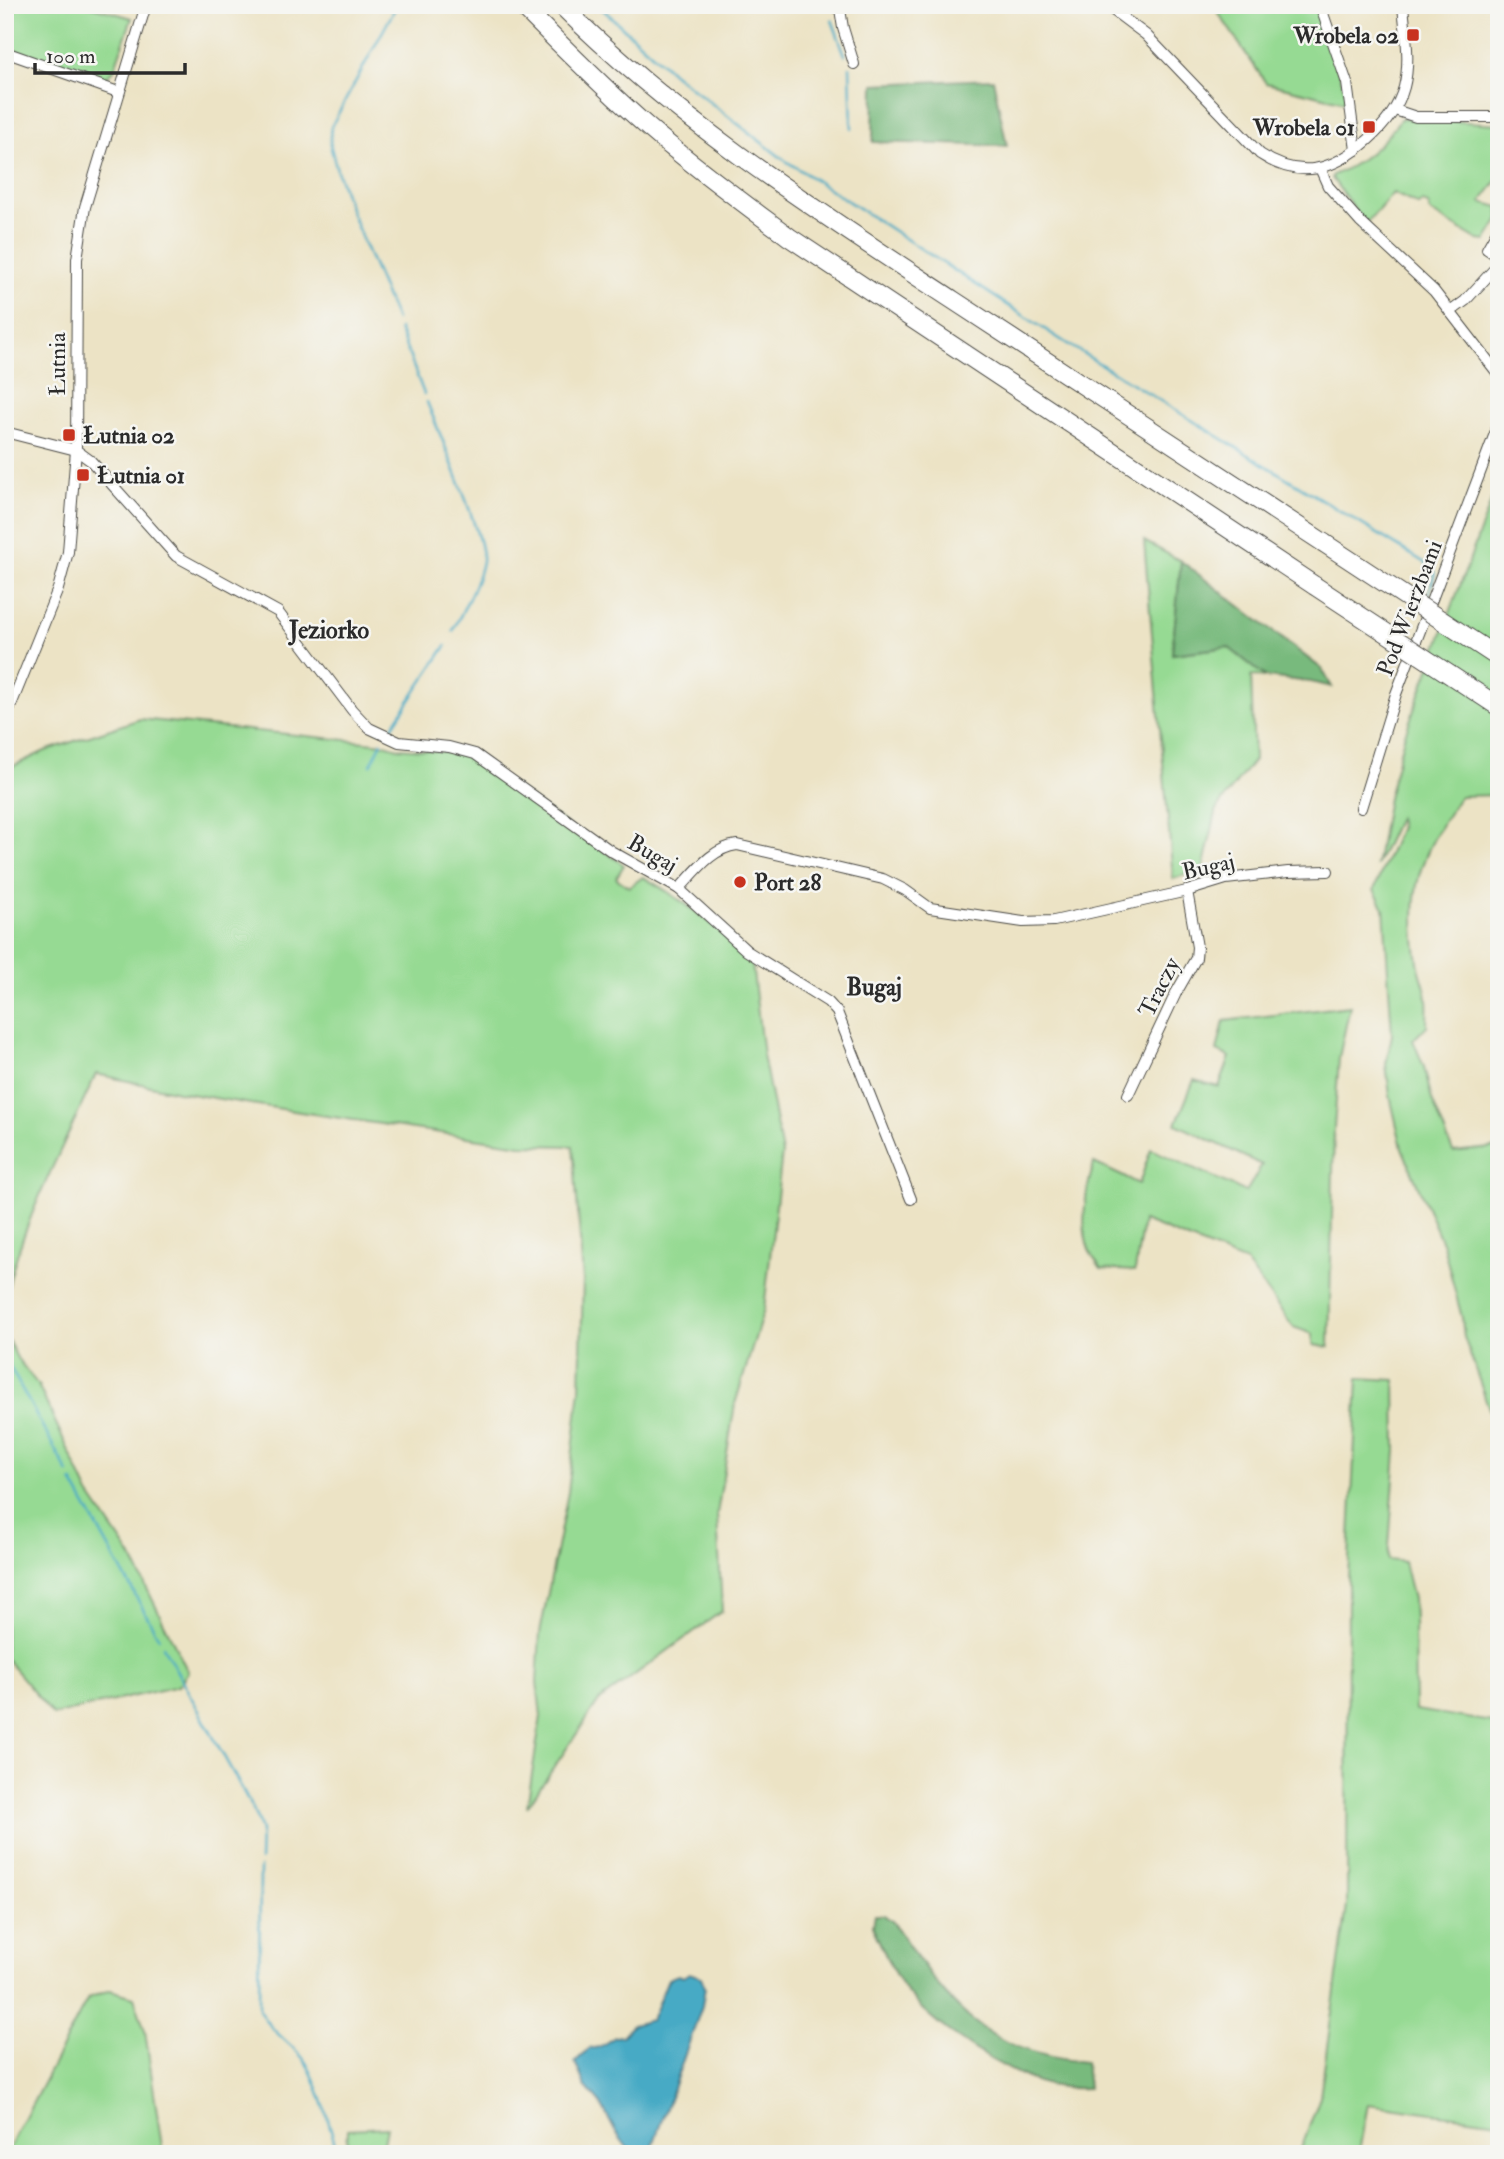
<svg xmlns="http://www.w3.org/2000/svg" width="1504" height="2159" viewBox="0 0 1504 2159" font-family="'IM FELL Double Pica',serif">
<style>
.green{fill:#96da93;stroke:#60825f;stroke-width:2}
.forest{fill:#78ba7d;stroke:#527254;stroke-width:2}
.water{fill:#46aac5;stroke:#386a78;stroke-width:2}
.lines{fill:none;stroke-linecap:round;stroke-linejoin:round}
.stream{stroke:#46aac5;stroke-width:2.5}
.street-casing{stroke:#484742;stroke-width:12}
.highway-casing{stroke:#484742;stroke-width:20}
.street{stroke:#fff;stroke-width:10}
.highway{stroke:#fff;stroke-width:18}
.highway-bridge-casing{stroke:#484742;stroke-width:20;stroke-linecap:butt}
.highway-bridge{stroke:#fff;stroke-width:18}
.poi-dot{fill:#c8321e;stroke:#f6f6f2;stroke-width:2.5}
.labels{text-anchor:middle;stroke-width:5;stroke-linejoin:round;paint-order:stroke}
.poi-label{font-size:23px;font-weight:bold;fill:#2b2b2b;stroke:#f6f6f2;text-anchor:start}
.street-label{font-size:23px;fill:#2b2b2b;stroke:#f6f6f2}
.neighbourhood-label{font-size:24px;font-weight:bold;fill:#2b2b2b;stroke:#f6f6f2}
</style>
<rect width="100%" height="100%" fill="#f6f6f2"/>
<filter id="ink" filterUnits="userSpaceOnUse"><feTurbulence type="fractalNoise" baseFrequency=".0143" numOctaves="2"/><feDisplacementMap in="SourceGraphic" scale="14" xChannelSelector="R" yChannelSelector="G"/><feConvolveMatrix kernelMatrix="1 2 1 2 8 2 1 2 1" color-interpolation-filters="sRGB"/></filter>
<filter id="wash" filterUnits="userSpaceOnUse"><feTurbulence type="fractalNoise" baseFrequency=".00686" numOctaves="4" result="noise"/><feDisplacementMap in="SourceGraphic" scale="28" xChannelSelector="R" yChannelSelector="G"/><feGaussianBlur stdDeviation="1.57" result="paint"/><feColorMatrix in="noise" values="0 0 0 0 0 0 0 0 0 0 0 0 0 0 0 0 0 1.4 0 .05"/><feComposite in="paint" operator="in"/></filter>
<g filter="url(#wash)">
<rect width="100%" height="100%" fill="#ece3c5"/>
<g class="green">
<polygon points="5,5 87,5 132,18 114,70 103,81 5,47"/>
<polygon points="1213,5 1318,5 1346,94 1345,102 1266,83"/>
<path d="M1401 118 1499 124V178L1481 202 1499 207V220L1486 241 1478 240 1429 211V206L1423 202 1418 205 1393 193 1367 223 1357 213 1332 178 1333 175C1361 164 1384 143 1401 118Z"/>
<path d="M1499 480V795L1460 796C1420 855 1406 890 1418 962 1420 975 1426 986 1427 999 1428 1007 1427 1017 1427 1026L1413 1040 1424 1067 1432 1100 1453 1152 1499 1147V1449L1494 1423 1464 1337 1462 1318 1443 1245 1402 1148 1390 1096 1386 1064 1392 1035 1384 908 1374 890 1400 827 1398 818 1376 866 1388 798 1404 737Z"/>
<polygon points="1144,541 1181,561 1172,654 1228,647 1266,677 1251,676 1254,760 1217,808 1203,869 1173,879"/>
<path d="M140 719 385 744 398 748 453 752 475 758 624 865 616 878 629 887 643 877C683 899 716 927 751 956L763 1055 782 1153 764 1309 735 1404 717 1514 722 1611 599 1701 527 1807 541 1716 537 1682 540 1633 568 1492 580 1389 583 1280 573 1146 521 1145 300 1112 178 1092 96 1074C63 1148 22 1220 5 1300V770L45 751Z"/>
<path d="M1350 1006 1339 1058 1334 1128 1329 1347 1313 1345V1334L1293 1327 1246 1262 1143 1221 1135 1271 1101 1269C1097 1263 1092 1256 1089 1250 1079 1223 1086 1190 1094 1163L1139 1184 1151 1149 1246 1192 1262 1165 1176 1124 1194 1080 1219 1087 1230 1057 1217 1051 1224 1021Z"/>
<polygon points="5,1334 17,1358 38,1385 89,1494 131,1556 188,1672 178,1686 53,1715 5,1658"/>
<polygon points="1358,1378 1395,1380 1396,1451 1388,1560 1404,1562 1413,1599 1414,1619 1415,1710 1499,1723 1499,2122 1368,2104 1360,2146 1363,2154 1299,2154 1320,2097 1347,1906 1348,1578"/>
<polygon points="110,1990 134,1997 145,2031 163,2154 6,2154 88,1998"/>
<polygon points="387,2127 382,2154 347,2154 348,2129"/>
</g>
<g class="forest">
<polygon points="993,79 1007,146 873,142 874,84"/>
<polygon points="1181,561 1322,669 1332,687 1311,682 1266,677 1228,647 1172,654"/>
<path d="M874 1915H884L893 1922C948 2003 980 2052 1085 2062L1088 2088C1067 2089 1044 2086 1025 2077 987 2060 923 2019 901 1984 890 1966 881 1945 872 1926Z"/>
</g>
<polygon class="water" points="689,1973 701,1977 705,1987 702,2006 652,2148 648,2154 632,2154 615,2131 601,2104 585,2086 575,2062 589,2049 599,2047 615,2037 622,2036 632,2025 651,2020 668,1979 678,1975 683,1977"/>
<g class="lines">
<g class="stream">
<polyline points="598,5 675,75 783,159 1066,343 1430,566 1435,572 1429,593"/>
<polyline points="832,20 845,55"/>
<polyline points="850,67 852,128"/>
<path d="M396 320C374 265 345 206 331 148 329 141 330 134 331 127L397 5"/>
<polyline points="399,329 424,394"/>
<path d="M427 402C438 430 485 538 482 561 478 584 463 609 453 631"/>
<polyline points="390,730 446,646"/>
<polyline points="371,765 382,742"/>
<polyline points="5,1358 68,1473"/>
<polyline points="72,1481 159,1638"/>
<polyline points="163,1646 253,1809 261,1831 260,1861"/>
<path d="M260 1868 259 2009C268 2029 288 2041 302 2057 318 2077 330 2128 338 2154"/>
</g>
</g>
</g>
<g filter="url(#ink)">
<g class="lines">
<defs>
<g id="street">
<polyline points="843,5 840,9 843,28 854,64"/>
<path d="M1106 5 1146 35 1260 154C1301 181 1334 170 1368 140 1385 125 1398 109 1404 87 1411 60 1405 32 1403 5"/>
<polyline points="1320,5 1347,83 1356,150"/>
<polyline points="5,52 118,92"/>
<polyline points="1395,110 1416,117 1499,117"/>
<polyline points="1320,168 1328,186 1360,222 1434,291 1499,375"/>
<polyline points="1499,228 1487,249 1499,257"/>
<polyline points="1450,312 1465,301 1499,264"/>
<path d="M5 432 76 450 91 461 176 556 278 612 352 710 369 728 399 742 449 747 475 754 611 851 679 889C696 871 712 848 737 845L883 879 905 890 930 908 1023 922 1054 921 1187 891 1226 879 1288 872 1328 871"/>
<polyline points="5,720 58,589 68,552 76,450 77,259 85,207 146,5"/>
<polyline points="1361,808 1396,694 1499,423"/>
<polyline points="679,889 747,951 828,1002 837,1012 911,1199"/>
<polyline points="1128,1095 1176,993 1196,958 1197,947 1187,891"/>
</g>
<g id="highway">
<path d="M521 5C563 47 604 89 649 128 694 167 742 202 789 237L1315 586"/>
<path d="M561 5C677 121 816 210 953 300 1077 381 1200 462 1324 543"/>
</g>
</defs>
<use href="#street" class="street-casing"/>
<use href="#highway" class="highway-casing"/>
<use href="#street" class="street"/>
<use href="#highway" class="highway"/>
<defs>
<g id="highway-bridge">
<polyline points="1324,543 1499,658"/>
<polyline points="1315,586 1499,707"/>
</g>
</defs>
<use href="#highway-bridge" class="highway-bridge-casing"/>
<use href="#highway-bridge" class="highway-bridge"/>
</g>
</g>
<g class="poi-dot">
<rect x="1406" y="28" width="14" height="14" rx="3.5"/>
<rect x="1362" y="120" width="14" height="14" rx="3.5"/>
<rect x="62" y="428" width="14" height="14" rx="3.5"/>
<rect x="76" y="468" width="14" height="14" rx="3.5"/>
<circle cx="740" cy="882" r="7"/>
</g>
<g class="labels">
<g class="poi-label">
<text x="1399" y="43" text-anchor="end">Wrobela 02</text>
<text x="1355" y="135" text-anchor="end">Wrobela 01</text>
<text x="83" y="443">Łutnia 02</text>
<text x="97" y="483">Łutnia 01</text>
<text x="754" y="890">Port 28</text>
</g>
<g class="street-label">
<text transform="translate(57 364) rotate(-90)" y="8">Łutnia</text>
<text transform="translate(1409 608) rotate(-69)" y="8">Pod Wierzbami</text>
<text transform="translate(653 853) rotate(30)" y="8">Bugaj</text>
<text transform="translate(1208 866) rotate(-13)" y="8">Bugaj</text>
<text transform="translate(1159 987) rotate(-63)" y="8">Traczy</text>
</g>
<g class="neighbourhood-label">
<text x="329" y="638">Jeziorko</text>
<text x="874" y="995">Bugaj</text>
</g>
</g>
<rect width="1504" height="2159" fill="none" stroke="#f6f6f2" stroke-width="28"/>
<path d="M35 63v10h150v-10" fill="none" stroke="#2b2b2b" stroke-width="3.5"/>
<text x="46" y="63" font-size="21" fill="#2b2b2b" stroke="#f6f6f2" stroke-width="5" paint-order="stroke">100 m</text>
</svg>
